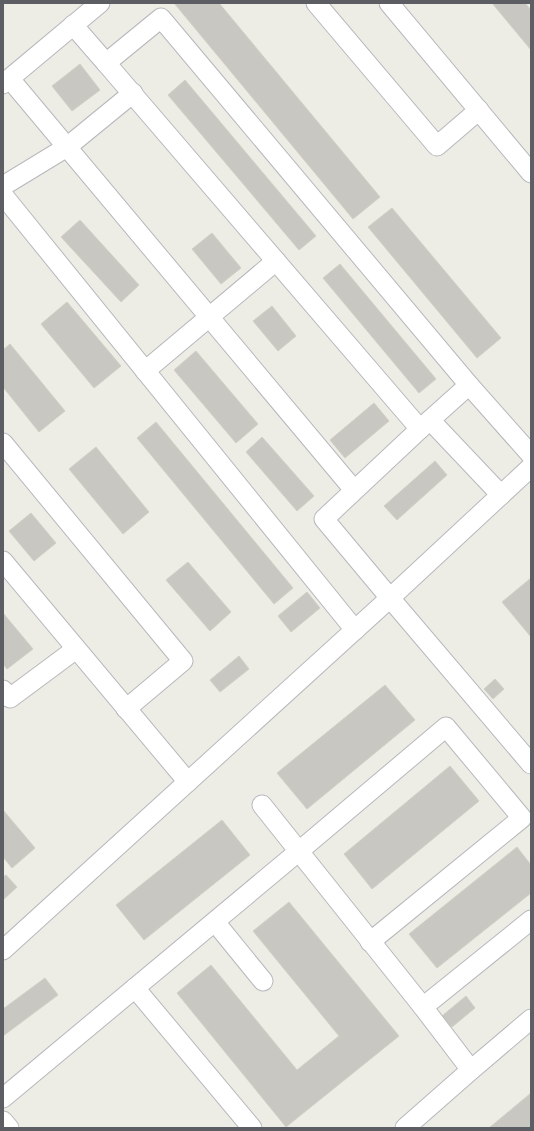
<svg xmlns="http://www.w3.org/2000/svg" width="534" height="1131" viewBox="0 0 534 1131" font-family="'DejaVu Sans',sans-serif">
<style>
.building{fill:#c9c7c2;stroke:#d2cfc3}
.lines{fill:none;stroke-linecap:round;stroke-linejoin:round}
.minor-casing{stroke:#b7b8bd;stroke-width:21}
.minor{stroke:#fff;stroke-width:19}
</style>
<rect width="100%" height="100%" fill="#edede5"/>
<g class="building">
<polygon points="174,3 219,3 380,197 353,219"/>
<polygon points="492,3 525,3 531,10 531,50"/>
<polygon points="80,64 100,90 72,111 52,86"/>
<polygon points="185,80 316,236 299,250 168,95"/>
<polygon points="392,208 501,338 477,358 368,227"/>
<polygon points="80,220 139,285 121,302 61,237"/>
<polygon points="212,233 241,268 221,284 192,249"/>
<polygon points="340,264 436,379 419,393 323,278"/>
<polygon points="67,302 121,366 94,388 41,324"/>
<polygon points="272,306 296,336 278,351 253,321"/>
<polygon points="10,344 65,411 39,432 3,387 3,350"/>
<polygon points="196,351 258,424 236,443 174,370"/>
<polygon points="374,403 389,421 345,458 330,440"/>
<polygon points="156,422 293,588 274,604 137,438"/>
<polygon points="262,437 314,496 297,511 246,452"/>
<polygon points="96,447 149,512 123,534 69,469"/>
<polygon points="435,461 447,475 397,520 384,506"/>
<polygon points="31,513 56,543 34,561 9,531"/>
<polygon points="188,562 231,612 210,631 166,580"/>
<polygon points="531,578 531,637 502,602"/>
<polygon points="307,592 320,608 291,632 278,616"/>
<polygon points="3,613 33,649 7,669 3,664"/>
<polygon points="239,656 249,669 220,692 210,680"/>
<polygon points="495,679 504,689 493,699 484,689"/>
<polygon points="385,685 415,720 307,809 277,773"/>
<polygon points="450,766 479,801 372,889 344,854"/>
<polygon points="3,810 35,848 12,868 3,857"/>
<polygon points="222,820 250,855 144,940 116,905"/>
<polygon points="517,847 531,865 531,893 437,968 409,934"/>
<polygon points="6,875 17,887 3,900 3,877"/>
<polygon points="289,902 399,1036 286,1127 177,993 211,965 297,1070 339,1036 253,931"/>
<polygon points="45,978 58,995 3,1036 3,1009"/>
<polygon points="466,996 475,1008 452,1027 442,1016"/>
<polygon points="531,1093 531,1128 489,1128"/>
</g>
<g class="lines">
<defs>
<g id="minor">
<polyline points="316,3 437,146 479,110"/>
<polyline points="389,3 531,173"/>
<polyline points="73,25 106,63 161,18 469,385 531,455"/>
<polyline points="106,63 420,429"/>
<polyline points="10,79 354,490"/>
<polyline points="3,84 100,3"/>
<polyline points="3,186 67,147 133,93"/>
<polyline points="3,195 355,630"/>
<polyline points="145,371 276,261"/>
<polyline points="469,385 420,429 324,519 390,598 531,764"/>
<polyline points="430,420 501,495"/>
<polyline points="3,443 183,661 126,709"/>
<polyline points="3,561 188,782"/>
<polyline points="3,690 10,698 76,649"/>
<polyline points="262,805 423,1007 471,1070"/>
<polyline points="215,922 263,981"/>
<polyline points="3,950 390,598 531,467"/>
<polyline points="135,988 252,1128"/>
<polyline points="423,1007 531,920"/>
<polyline points="3,1098 298,852 446,727 522,818 370,942"/>
<polyline points="3,1121 9,1128"/>
<polyline points="405,1128 471,1070 531,1019"/>
</g>
</defs>
<use href="#minor" class="minor-casing"/>
<use href="#minor" class="minor"/>
</g>
<rect width="534" height="1131" fill="none" stroke="#5c5e64" stroke-width="8"/>
</svg>
